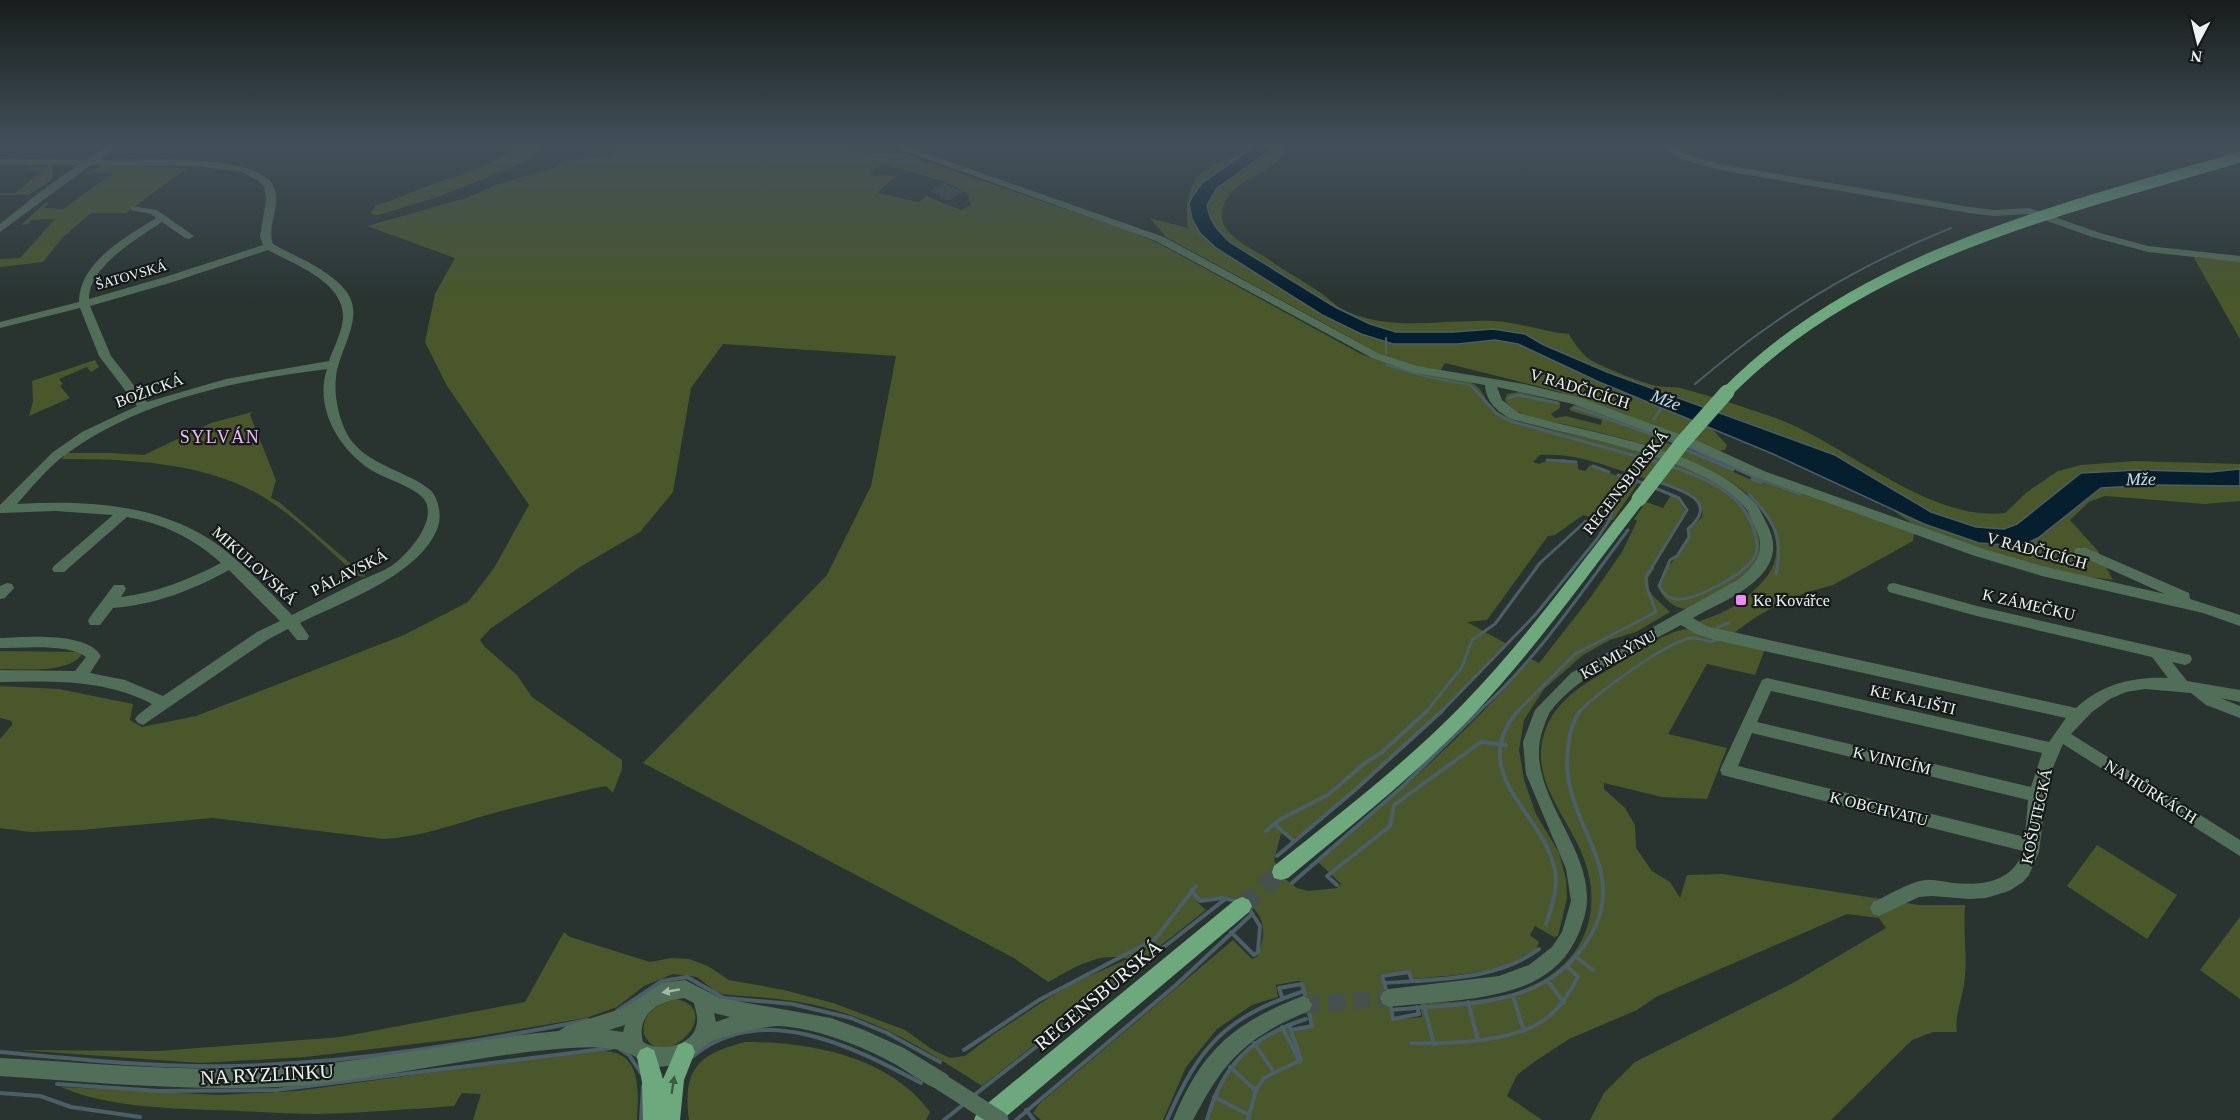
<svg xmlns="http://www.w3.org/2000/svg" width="2240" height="1120" viewBox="0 0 2240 1120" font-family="Georgia,serif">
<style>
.green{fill:#49572a;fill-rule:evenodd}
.water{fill:#051f2e;stroke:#4a5f68;stroke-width:1.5}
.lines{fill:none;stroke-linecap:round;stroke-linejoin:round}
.stream-far2{stroke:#4a5f68;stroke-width:2}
.stream-far1{stroke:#4a5f68;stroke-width:3}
.stream{stroke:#4a5f68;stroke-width:4}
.building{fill:#3c484a}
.minor-tunnel{stroke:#46514e;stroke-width:17;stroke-dasharray:17 8;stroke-linecap:butt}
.major-tunnel{stroke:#46514e;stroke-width:19;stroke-dasharray:19 10;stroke-linecap:butt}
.minor{fill:#516e58;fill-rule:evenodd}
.major{fill:#6da97d;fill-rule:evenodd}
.minor-bridge{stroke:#516e58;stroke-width:17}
.major-bridge-far1{stroke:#6da97d;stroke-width:11}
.major-bridge{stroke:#6da97d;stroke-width:15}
.oneway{fill:#a6b7ac}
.oneway2{fill:#3d5a46}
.poi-dot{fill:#ec8cfb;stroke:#151a19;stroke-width:2}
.labels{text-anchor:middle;stroke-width:4.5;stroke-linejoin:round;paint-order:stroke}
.far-street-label{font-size:14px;fill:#ecf3f1;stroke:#151a19}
.street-label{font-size:16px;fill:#ecf3f1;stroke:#151a19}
.poi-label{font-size:16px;fill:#ecf3f1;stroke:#151a19;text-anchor:start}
.water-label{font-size:18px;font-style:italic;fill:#bae1fb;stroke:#151a19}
.neighbourhood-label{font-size:18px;letter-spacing:1.5px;fill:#f1bcf9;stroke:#151a19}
.near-street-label{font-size:20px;fill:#ecf3f1;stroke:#151a19}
</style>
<rect width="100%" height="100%" fill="#293431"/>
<g class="green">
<path d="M510 144H538L540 152 514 167 435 198 378 215 371 214 376 205C396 200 414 191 433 184 462 174 486 169 512 151Z"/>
<path d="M620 144H852L848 146V152L904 154 1129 231 1158 243 1361 354 1413 372 1166 237 1150 218 1188 228C1183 202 1191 172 1218 162 1230 157 1242 156 1253 149L1254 144H1258L1257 148 1213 175 1192 219 1393 344H1458L1495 340 1518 344 1599 382 1711 428 1727 445 1725 450 1719 451 1701 445 1625 414 1553 390 1445 363 1437 376C1448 378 1462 378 1472 383 1481 387 1484 397 1489 404 1497 413 1509 419 1520 422 1587 441 1723 456 1755 525 1760 539 1763 551 1754 564 1743 581 1704 598 1686 609 1677 608 1672 605 1665 598 1644 576 1692 553 1690 529L1702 517C1707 489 1665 485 1647 479 1609 468 1581 453 1540 455L1533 462 1539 464C1551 459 1566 456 1578 464V469L1585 471 1590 465 1608 470 1609 473 1638 483 1613 520H1600L1583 515 1555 535 1548 536 1487 620 1467 622 1507 644C1443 716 1368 778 1294 840L1286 832 1281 834 1274 860 1285 879 1297 888 1309 891 1337 888 1341 884 1318 862C1393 799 1467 733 1531 659L1539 663 1590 598 1622 552 1637 521 1634 519 1646 502 1663 508 1671 495 1679 499 1685 511 1654 564V569L1648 578 1649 590 1653 596 1670 612 1636 632 1610 640 1583 655 1544 689 1524 720 1519 750 1524 780 1536 814 1559 853 1566 879 1567 898 1558 936 1554 937 1535 926 1530 935 1539 942 1536 950C1500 976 1455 974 1413 979L1410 971 1380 974 1392 1020 1422 1017 1420 1004C1449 1001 1482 1002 1510 994 1579 975 1610 916 1580 849 1563 812 1529 775 1545 731 1556 699 1586 683 1613 667 1632 656 1669 628 1690 629 1708 630 1746 644 1765 649L1755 675 1707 664 1668 734 1727 748 1707 799 1662 797 1604 783V789L1625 808 1635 825 1636 848 1652 871 1670 882 1680 898 1687 875 1722 874 1919 905H1965C1963 929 1967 953 1965 976 1964 995 1954 1014 1957 1032H1933L1912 1040 1831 1120H1590L1604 1093 1635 1062 1791 984 1886 928 1879 918 1847 914 1656 997 1637 1010 1569 1039 1534 1062 1517 1075 1507 1096 1542 1120H1209C1220 1072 1244 1047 1287 1027L1290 1031 1313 1027 1303 982 1298 981 1276 985 1278 997 1252 1005 1217 1029 1186 1067 1163 1120H1041L1033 1113 1039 1104 1233 940 1252 959 1258 956C1260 949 1263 940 1263 933 1264 898 1221 890 1197 902L1206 910 982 1086C920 1046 867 1012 793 1001 770 997 746 997 723 994L715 991 697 977 673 974 644 986 617 1007 586 1018 473 1037 305 1057 200 1063 19 1050 159 1051 341 1037 525 1002 564 932 570 937 650 962 671 958 689 959 708 966 729 980 784 990 833 1003 905 1030 933 1050 950 1058 965 1056 994 1034 1050 997 1080 980 1128 959C1098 951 1074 968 1048 982L1014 958 643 763 827 575 871 486 896 356 723 344 691 388 673 492 640 532 580 567 490 629 480 640 485 647 517 675 532 697 622 760V769L613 793 606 786 595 788C559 797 523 805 487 815 452 825 420 837 384 839L213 818 81 830 30 832 0 828V739L12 725V721L0 718V686L59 689 133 704 130 720 142 727 196 716 404 635 468 602 494 568 529 505 447 386 425 342 435 294 455 258 367 226 466 198 496 185 553 168 563 161 614 154ZM883 164 943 181 967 193 971 205 961 210 926 196 919 202 877 193 896 176 871 175 872 171Z"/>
<path d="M1274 144H1286C1288 174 1220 175 1222 218 1223 235 1252 249 1265 257 1281 268 1298 278 1315 289 1327 296 1335 307 1348 312 1394 332 1445 319 1493 321 1519 322 1544 332 1569 334 1574 343 1581 353 1589 359 1600 366 1639 382 1653 385 1663 388 1674 386 1684 389 1715 397 1746 408 1776 418 1846 444 1929 522 2005 513L2027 492 2058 471 2081 465 2134 461 2240 464V469L2210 472 2139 470 2081 473 2017 524 2004 529 1976 527 1931 512 1835 455 1607 372 1544 345 1525 334 1493 329 1453 332H1396L1370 324 1335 307 1231 243C1218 231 1210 223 1207 205L1217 188 1271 152Z"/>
<polygon points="101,165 187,168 126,213 91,213 62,238 43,262 0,267 0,259 20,258 55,219 32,220 28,224 21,225 45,203 49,203 44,208 63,209 112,174 93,172 83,175"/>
<polygon points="53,166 53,179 29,195 0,195 0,193 15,193 42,171 25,170 33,166"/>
<polygon points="2194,257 2240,261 2240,339 2194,258"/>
<polygon points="95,360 99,367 91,372 87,367 59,379 63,384 60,386 70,398 29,416 33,401 32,381"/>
<path d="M1519 392 1560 402V408L1551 414 1555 418 1566 416 1601 425 1602 420 1571 411 1569 408 1577 405 1665 437V442L1763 485 1766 481 1914 533 1913 541 1833 585 1804 593 1794 600H1785L1753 619 1734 633H1725L1698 624 1700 621C1728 612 1744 602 1764 580 1776 567 1779 550 1774 533 1759 469 1628 439 1572 426 1552 421 1516 419 1505 400L1507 394Z"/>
<path d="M252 412 250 415 276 480 271 498 279 502 366 577 358 576C331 552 304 525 274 504 215 462 131 459 62 459L66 453H111L144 455 211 423Z"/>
<polygon points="2152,485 2240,486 2240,501 2205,504 2105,496 2089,502 2070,520 2098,551 2113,580 2043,571 1914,525 1891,509 1924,524 2039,538 2101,488"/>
<path d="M0 651 77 652 82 654C69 674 22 669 0 669Z"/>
<polygon points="2097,845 2177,895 2147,939 2067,886"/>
<polygon points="2240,917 2240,999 2200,970"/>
<path d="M676 999C728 1010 661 1076 644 1034 641 1012 658 1004 676 999Z"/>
<path d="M745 1042C811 1042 888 1056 930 1112L926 1120H689C682 1069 698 1054 745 1042Z"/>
<path d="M603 1051C643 1052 638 1092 637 1120H473L481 1094 462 1093 454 1106C409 1109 364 1113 318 1114 283 1114 248 1111 213 1110 163 1108 108 1107 61 1087L219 1095 297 1091 507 1062Z"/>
</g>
<path class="water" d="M1258 144H1274L1275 147 1217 188 1207 205C1210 223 1218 231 1231 243L1335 307 1370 324 1396 332H1453L1493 329 1525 334 1544 345 1607 372 1835 455 1931 512 1976 527 2004 529 2017 524 2081 473 2139 470 2210 472 2240 469V486L2152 485 2101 488 2038 538 2020 546 1979 543 1924 524 1773 454 1599 382 1518 344 1495 340 1458 344H1393L1361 334 1322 315 1216 248 1200 233 1192 219 1189 204 1192 197 1202 183Z"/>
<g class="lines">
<g class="stream-far2">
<polyline points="1386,338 1386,354"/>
<polyline points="1387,365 1427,377 1470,385 1478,393"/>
<path d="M1695 384C1776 315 1852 268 1951 228"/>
</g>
<g class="stream-far1">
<polyline points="1477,392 1497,414 1510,421 1661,463"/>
<polyline points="1509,398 1518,395 1557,403"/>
<polyline points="1574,407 1677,443"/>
<polyline points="1654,419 1663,406"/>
<polyline points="1686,446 1756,478 1800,494"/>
<polyline points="1684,449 1733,470"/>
<polyline points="1547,460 1576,462"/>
<polyline points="1593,466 1609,472"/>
<polyline points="1618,475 1643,483"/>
<polyline points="1752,479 1762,483 1763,481"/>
<path d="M1659 482C1683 491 1720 501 1688 529L1689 537 1677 556 1670 560 1659 586C1663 593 1667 598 1676 599 1695 601 1746 574 1755 556 1758 550 1757 541 1755 534 1746 494 1705 478 1670 466"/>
<path d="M1749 494C1774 521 1784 537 1776 574"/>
<polyline points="1718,627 1729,623"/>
<polyline points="1426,712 1462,667 1472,640 1495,624 1540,563 1586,521"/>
<polyline points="1441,712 1536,614 1597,539 1610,519 1618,487 1624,477"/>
<path d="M1478 712C1536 661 1581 592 1628 530"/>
<polyline points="1517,712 1575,654 1656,612 1647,588 1646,577 1687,510 1679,498 1655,488"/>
<path d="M1579 712C1595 695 1671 638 1693 638 1699 638 1706 641 1712 642L1717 639"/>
</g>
<g class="stream">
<path d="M1518 711C1462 777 1552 816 1556 879 1556 895 1551 910 1546 924"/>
<polyline points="1274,824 1294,841"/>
<polyline points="1266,831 1279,820 1328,795 1366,762 1381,753 1427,711"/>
<polyline points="1277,856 1355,790 1442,711"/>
<polyline points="1292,883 1402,787 1479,711"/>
<polyline points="1337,885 1327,876 1390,826 1394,805 1481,742 1506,745"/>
<polyline points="1191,890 1200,901 1222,898 1237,901"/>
<polyline points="1231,932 1254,955 1258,952 1260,926 1248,907"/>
<polyline points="1577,958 1593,970"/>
<polyline points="1548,981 1564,1003"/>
<path d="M1385 983C1435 979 1497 981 1539 949"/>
<polyline points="1387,993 1382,976 1409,972 1412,981"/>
<polyline points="1513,996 1524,1031"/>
<polyline points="1282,997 1279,988 1302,984 1306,999"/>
<polyline points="1468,1002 1478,1040"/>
<polyline points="1424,1006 1434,1044"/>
<polyline points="1391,1008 1393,1019 1419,1014 1417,1007"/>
<path d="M1392 1010C1467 1002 1548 1010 1591 935 1631 865 1558 820 1568 749 1569 735 1572 722 1580 711"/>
<polyline points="617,1011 662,981 687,977 724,998 792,1004 851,1018 887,1033 940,1062"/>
<polyline points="1282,1027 1300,1062"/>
<polyline points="1291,1030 1312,1026 1308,1008"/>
<polyline points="1254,1043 1273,1071"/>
<path d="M1411 1043C1451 1044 1514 1043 1547 1018 1561 1007 1570 992 1578 977L1568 967"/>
<polyline points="620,1049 629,1055 641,1073"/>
<polyline points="964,1050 1039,1000 1155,939 1196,886"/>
<path d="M0 1052C78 1059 157 1068 236 1066 355 1063 472 1043 588 1020"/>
<path d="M692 1057C762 999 853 1047 921 1083"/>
<polyline points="1230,1067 1255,1090"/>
<polyline points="57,1084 159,1091 276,1090 611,1048"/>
<polyline points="0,1093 40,1096 71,1107 140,1117"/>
<polyline points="973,1096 1224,900"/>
<polyline points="1214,1097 1249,1115"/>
<polyline points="1026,1110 1034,1120"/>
<polyline points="641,1120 643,1086"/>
<polyline points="944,1120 964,1104"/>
<polyline points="1016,1120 1176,985 1252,914"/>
<path d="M1167 1120C1199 1047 1224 1018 1301 992"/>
<path d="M1207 1120C1222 1065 1252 1036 1306 1019"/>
<polyline points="1248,1120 1256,1090 1264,1078 1301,1060 1289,1025"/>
</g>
</g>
<polygon class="building" points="943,182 948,185 963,192 950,200 940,198 940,195 931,191"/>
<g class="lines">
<polyline class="minor-tunnel" points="1303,1005 1389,998"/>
<polyline class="major-tunnel" points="1242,906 1281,872"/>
<g class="minor">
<path d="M108 144H119L99 160C132 160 257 153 273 185 283 204 266 226 273 244 296 257 329 269 346 291 366 317 339 349 336 377 334 395 338 414 345 430 360 464 404 469 429 489 438 496 441 513 439 523 426 573 342 602 300 623L309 636 307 640H297L288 629 267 640 143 725 138 723 135 719 138 715 152 704C105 679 52 681 0 682V670L75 671 86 657C69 643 22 648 0 648V638C25 637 87 631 101 656L90 673 125 680 163 696 257 632 280 621 229 570C193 590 154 605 113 608L100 625H90L88 621 90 617 114 585H124L126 589 121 597C156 593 190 579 221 563 195 539 162 523 127 517L64 572H54L52 569 54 566 113 515 55 511 2 513H0V505L53 452 82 432 137 406 99 356 80 308 0 328V322L79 302C79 262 126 237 156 218L151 214 131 210V206L157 210 194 236 189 239 185 238 162 222C137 239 89 266 89 299L165 277 263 245 260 236 266 200 264 187 259 181 242 172 195 166 91 165 0 232V224L36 195 78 165H0V159L86 160ZM268 250C293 264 343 281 343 316 344 327 333 350 329 361L226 379 147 402 111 356 90 306 173 282ZM327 369C314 408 339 449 371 470 386 479 406 484 420 495 443 514 410 552 394 564 385 571 372 575 361 580 338 592 315 603 292 615 270 592 237 557 211 540 153 503 84 500 17 504 31 488 45 471 61 458 137 400 234 381 327 369Z"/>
<path d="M885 144H899L1164 237 1380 354 1417 366 1524 384 1581 398 1698 441 1764 471 1984 549 2042 566 2165 594 2076 554 2074 551 2076 548H2086L2189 593 2190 599 2240 615V626L2203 613 2042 576 1975 556 1756 477 1690 447 1573 404 1497 387 1502 400 1519 413C1589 434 1706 447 1756 504 1760 509 1763 517 1767 524 1776 542 1776 558 1762 574 1745 594 1715 605 1693 618L1706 626 2076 708C2101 684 2135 676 2168 678L2152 657 1977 616 1889 592 1887 588 1889 584 1894 583 1977 606 2190 655 2192 659 2190 663 2185 665 2172 662 2187 681 2240 690V702L2220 698 2240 706V718L2206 705 2191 693 2145 689 2126 692 2110 699 2092 712 2071 734 2240 840V856L2063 744 2048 779 2039 852 2029 875 2023 882 2009 891 1986 898 1969 899 1932 896 1919 897 1879 916 1873 914 1870 908 1873 902C1890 895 1906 883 1925 880 1934 879 1944 882 1953 883 1982 886 2013 882 2023 851L1722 775 1720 770 1762 680 1767 678 2049 742 2066 718 1715 640 1696 634 1681 625C1640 648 1578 674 1550 712 1547 717 1545 723 1543 729 1522 787 1589 842 1587 900 1587 913 1580 932 1574 943 1561 967 1540 981 1515 989 1475 1002 1430 1002 1389 1007L1383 1004 1380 998 1383 992 1389 989 1499 976 1529 965 1552 947 1562 932 1571 901 1566 869 1526 774 1523 742 1535 710 1571 673 1737 580C1756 566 1767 550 1755 527 1752 521 1750 515 1747 510 1707 457 1574 437 1511 419 1497 411 1486 402 1485 385L1415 373 1372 358 1156 241ZM1771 691 2042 753 2031 787 1757 722ZM1752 733 2028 800 2025 837 1738 766Z"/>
<polygon points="1660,144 1671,144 1684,154 1720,164 1969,207 1994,210 2029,208 2100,233 2148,246 2240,256 2240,262 2148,252 2092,237 2028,214 1994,216 1969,213 1719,170 1678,158"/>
<polygon points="7,583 12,584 14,588 5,598 0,599 0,586"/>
<path d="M685 980 720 998 831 1018 864 1030 904 1048 948 1075 950 1082 948 1089 941 1091C923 1084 908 1071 891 1062 860 1045 815 1028 779 1026 767 1026 719 1036 709 1043 694 1053 687 1063 667 1066 645 1070 640 1056 623 1051 606 1046 587 1047 569 1048 485 1054 402 1075 318 1084 212 1094 105 1083 0 1076V1058C95 1063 192 1073 287 1067 379 1061 468 1039 559 1031L566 1026 624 1008 662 983ZM684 998 694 1003C695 1009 698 1016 697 1022 695 1046 660 1053 643 1042 636 1013 659 1001 684 998ZM714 1013 730 1017 716 1022ZM625 1025 623 1032 609 1030Z"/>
<path d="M1303 996 1309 999 1312 1005 1309 1011C1246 1037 1224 1060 1193 1120H1173C1202 1050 1233 1023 1303 996Z"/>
</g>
<g class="major">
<path d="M1639 494 1644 496 1646 499 1644 502C1589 573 1537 647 1476 712 1418 773 1352 825 1288 878L1281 880 1274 878 1272 872 1274 866C1339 814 1406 763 1464 703 1526 639 1579 565 1634 496Z"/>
<polygon points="1242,897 1249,900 1252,906 1249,912 1002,1120 974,1120 977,1112 1235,900"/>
<polygon points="685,1042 692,1045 695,1052 684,1080 680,1120 643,1120 642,1082 637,1057 640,1050 647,1047 654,1050 663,1079 678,1045"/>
</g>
<polyline class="minor-bridge" points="941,1082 1000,1120"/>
<path class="major-bridge-far1" d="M1726 393C1861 255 2061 210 2240 157"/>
<polyline class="major-bridge" points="1639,499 1682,443 1727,392"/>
</g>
<defs><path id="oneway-solid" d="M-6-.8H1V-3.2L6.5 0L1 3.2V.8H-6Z" transform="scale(1.5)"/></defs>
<use class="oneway" href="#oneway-solid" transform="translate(671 991) rotate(170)"/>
<use class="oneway2" href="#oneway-solid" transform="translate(673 1085) rotate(-81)"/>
<linearGradient id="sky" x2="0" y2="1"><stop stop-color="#171d1b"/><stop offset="0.48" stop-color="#43505a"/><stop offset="1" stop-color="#43505a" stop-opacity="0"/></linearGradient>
<rect width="2240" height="301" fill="url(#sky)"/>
<rect class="poi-dot" x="1735" y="594" width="12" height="12" rx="3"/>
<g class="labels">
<g class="far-street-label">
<text transform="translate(131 275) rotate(-16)" y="5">ŠATOVSKÁ</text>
</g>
<g class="street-label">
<text transform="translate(1580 388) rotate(17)" y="6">V RADČICÍCH</text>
<text transform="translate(149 390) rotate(-20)" y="6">BOŽICKÁ</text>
<text transform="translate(1625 482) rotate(-52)" y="6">REGENSBURSKÁ</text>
<text transform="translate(2037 550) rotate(15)" y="6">V RADČICÍCH</text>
<text transform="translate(255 565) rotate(42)" y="6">MIKULOVSKÁ</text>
<text transform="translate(349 572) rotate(-27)" y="6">PÁLAVSKÁ</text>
<text transform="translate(2029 604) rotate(13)" y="6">K ZÁMEČKU</text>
<text transform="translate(1618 654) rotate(-29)" y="6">KE MLÝNU</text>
<text transform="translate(1913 699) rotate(13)" y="6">KE KALIŠTI</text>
<text transform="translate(1892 760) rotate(13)" y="6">K VINICÍM</text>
<text transform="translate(2151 791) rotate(32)" y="6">NA HŮRKÁCH</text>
<text transform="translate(1879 808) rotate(14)" y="6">K OBCHVATU</text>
<text transform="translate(2036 816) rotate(-78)" y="6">KOŠUTECKÁ</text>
</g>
<g class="poi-label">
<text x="1753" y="606">Ke Kovářce</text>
</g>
<g class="water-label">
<text transform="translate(1666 400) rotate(21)" y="6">Mže</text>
<text transform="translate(2141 479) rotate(-1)" y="6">Mže</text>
</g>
<g class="neighbourhood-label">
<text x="220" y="443">SYLVÁN</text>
</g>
<g class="near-street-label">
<text transform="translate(1098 995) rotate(-40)" y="7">REGENSBURSKÁ</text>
<text transform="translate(267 1074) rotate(-3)" y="7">NA RYZLINKU</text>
</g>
</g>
<g transform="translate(2198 42) rotate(187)" stroke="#151a19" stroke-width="4.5" paint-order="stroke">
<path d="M0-4.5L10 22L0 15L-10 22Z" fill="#ecf3f1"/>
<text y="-9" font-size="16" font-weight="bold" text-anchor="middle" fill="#ecf3f1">N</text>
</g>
</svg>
